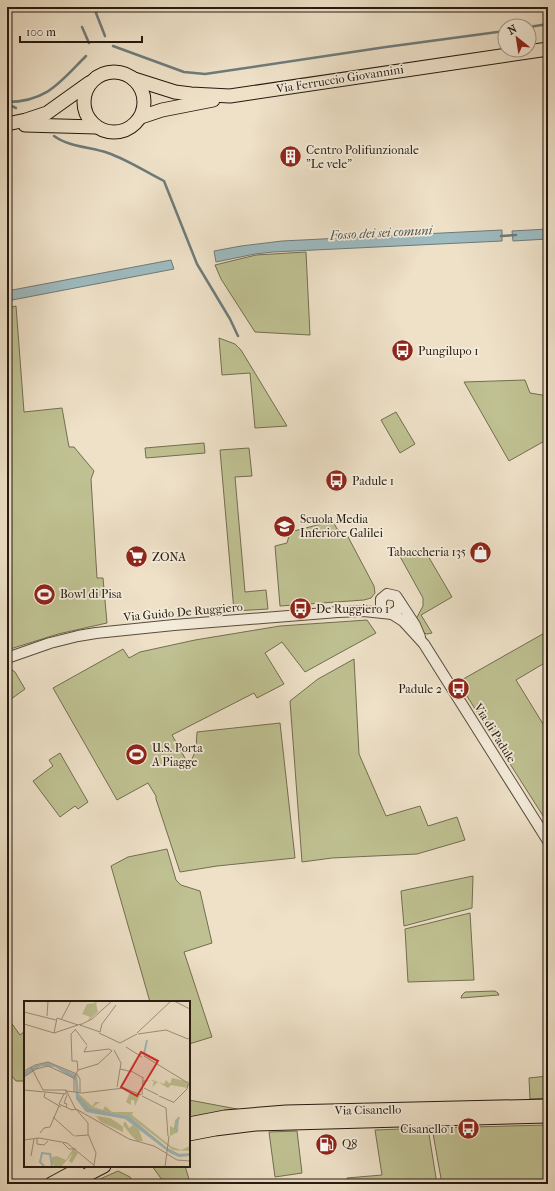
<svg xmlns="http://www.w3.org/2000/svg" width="555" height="1191" viewBox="0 0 555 1191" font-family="'IM FELL French Canon',serif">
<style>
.green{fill:#bfc192;stroke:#726e51}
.water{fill:#9ebbc0;stroke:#6e7b7a}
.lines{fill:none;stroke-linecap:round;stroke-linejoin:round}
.stream{stroke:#6e7b7a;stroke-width:2.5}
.minor-casing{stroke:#584c3e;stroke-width:12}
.major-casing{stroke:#261a10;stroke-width:15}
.minor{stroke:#f4ecdb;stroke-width:10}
.major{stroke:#eee1c8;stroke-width:13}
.labels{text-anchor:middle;stroke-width:3.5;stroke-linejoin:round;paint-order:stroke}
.street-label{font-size:12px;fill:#261a10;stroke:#f4ecdb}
.poi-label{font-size:12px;fill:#261a10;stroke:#f4ecdb;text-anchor:start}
.water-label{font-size:13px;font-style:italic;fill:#50524e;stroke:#f4ecdb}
.inset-river{fill:none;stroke:#9ebbc0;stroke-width:2}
.inset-road{fill:none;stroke:#9e917e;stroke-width:1}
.view{fill:#d62828;fill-opacity:0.15;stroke:#d62828;stroke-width:2}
.inset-edge{fill:none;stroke:#261a10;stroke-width:2}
</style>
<rect width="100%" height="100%" fill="#eee1c8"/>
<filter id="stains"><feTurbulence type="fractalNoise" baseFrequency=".005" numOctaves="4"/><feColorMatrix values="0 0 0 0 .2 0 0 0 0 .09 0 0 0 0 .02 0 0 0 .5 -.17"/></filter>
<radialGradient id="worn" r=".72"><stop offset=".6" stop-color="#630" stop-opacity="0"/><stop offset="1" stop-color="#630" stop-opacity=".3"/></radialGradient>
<g class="green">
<polygon points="306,252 310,335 255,332 221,279 215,265 256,255"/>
<polygon points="16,306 24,412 62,408 69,447 74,447 94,471 91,479 97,578 103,578 107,623 58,634 7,650 7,308"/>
<polygon points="219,338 235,344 241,350 287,426 255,428 250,373 222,375"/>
<polygon points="525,380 530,393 548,396 548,439 509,461 464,382"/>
<polygon points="396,412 415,444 400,453 381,420"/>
<polygon points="204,443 205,453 146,458 145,448"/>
<polygon points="249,448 252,476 235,477 245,592 266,590 268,609 234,611 220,450"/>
<polygon points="333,521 337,529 346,533 374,586 375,593 371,598 364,600 280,606 275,546 287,543 290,532"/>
<polygon points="424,549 452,597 421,615 432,633 427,634 424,633 416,619 423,606 423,598 398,553 401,551"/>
<polygon points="367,620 376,633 305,672 282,642 265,653 284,684 257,698 254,693 172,735 186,760 190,763 196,750 197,732 280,723 295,858 217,866 180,872 156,799 156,796 148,783 117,800 53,688 123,649 129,658 140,652 195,640 280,626"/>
<polygon points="548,631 548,661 516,680 548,732 548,817 545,819 458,682"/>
<polygon points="354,659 359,754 386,816 420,806 428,826 457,817 465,840 417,854 332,858 302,862 290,701 318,679"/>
<polygon points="11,669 15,672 25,689 7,702 7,670"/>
<polygon points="60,753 88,802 78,809 75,806 60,817 33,781 53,766 49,760"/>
<polygon points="167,849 176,880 181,885 200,891 212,943 184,952 212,1037 189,1044 189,1002 150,1002 111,866 128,857"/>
<polygon points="473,876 472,908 404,926 401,891"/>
<polygon points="470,913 474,980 408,982 405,929"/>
<polygon points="495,991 498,993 499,995 461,998 462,995 465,992"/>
<polygon points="7,1017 20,1035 25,1031 25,1081 16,1081 7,1070"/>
<polygon points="548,1076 548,1098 530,1099 529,1078"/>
<polygon points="189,1100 237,1109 189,1118"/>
<polygon points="548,1125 548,1184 442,1184 432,1128"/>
<polygon points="428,1128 437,1184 307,1184 347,1180 347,1178 382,1175 375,1130"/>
<polygon points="297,1131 302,1173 275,1177 269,1132"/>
<polygon points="152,1166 185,1166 189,1179 181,1182 181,1184 165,1184"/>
<polygon points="118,1171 130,1177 135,1184 89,1184"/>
</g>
<g class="water">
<polygon points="548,229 548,239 513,241 512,231"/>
<polygon points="502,230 502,241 273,252 255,254 216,262 214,251 241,246 282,241"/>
<polygon points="171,260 174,269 7,301 7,291"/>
</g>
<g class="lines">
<g class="stream">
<polyline points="98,7 96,13 105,36"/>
<polyline points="82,27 89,43"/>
<polyline points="529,27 548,24"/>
<polyline points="113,46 184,72 205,74 386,47 505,31"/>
<path d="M7 102C47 102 60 82 86 56"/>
<polyline points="7,104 16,108"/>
<path d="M54 136C69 147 91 147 108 153 128 160 146 172 164 181L197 264 230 319 238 336"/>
<polyline points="501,236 516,235"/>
</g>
<defs>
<g id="minor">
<polyline points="385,612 381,608 381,599 387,594 396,596 415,625 420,637"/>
<polyline points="392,614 403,621 424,644 548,841"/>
<polyline points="7,658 50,643 78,636 96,633 174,625 338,612 364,611 392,614 399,609 399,601"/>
</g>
<g id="major">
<circle cx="114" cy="102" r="30"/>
<polyline points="134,79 175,92 191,94 230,96 548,49"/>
<polyline points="141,117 162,110 213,100"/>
<polyline points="7,124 26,120 47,113 89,83"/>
<polyline points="25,125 96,127"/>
<polyline points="189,1124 225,1117 286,1112 548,1106"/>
<polyline points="189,1134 215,1129 256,1124 548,1116"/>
<polyline points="51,1184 77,1170"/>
<polyline points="69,1184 104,1166"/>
</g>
</defs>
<use href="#minor" class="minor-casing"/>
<use href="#major" class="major-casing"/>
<use href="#minor" class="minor"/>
<use href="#major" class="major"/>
</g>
<defs>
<symbol id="building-disc" viewBox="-11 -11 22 22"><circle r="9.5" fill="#8f2418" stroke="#f4ecdb"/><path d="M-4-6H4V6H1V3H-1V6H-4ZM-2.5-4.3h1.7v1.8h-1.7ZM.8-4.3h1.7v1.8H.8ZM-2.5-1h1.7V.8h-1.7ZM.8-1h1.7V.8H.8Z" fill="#fff"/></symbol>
<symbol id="bus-disc" viewBox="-11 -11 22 22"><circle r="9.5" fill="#8f2418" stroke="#f4ecdb"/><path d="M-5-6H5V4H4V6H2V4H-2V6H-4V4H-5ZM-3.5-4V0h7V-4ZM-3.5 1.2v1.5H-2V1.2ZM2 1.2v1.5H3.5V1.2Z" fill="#fff"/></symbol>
<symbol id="school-disc" viewBox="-11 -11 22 22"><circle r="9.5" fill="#8f2418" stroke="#f4ecdb"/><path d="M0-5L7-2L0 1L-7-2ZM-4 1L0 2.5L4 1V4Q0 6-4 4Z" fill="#fff"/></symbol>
<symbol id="shop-disc" viewBox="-11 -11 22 22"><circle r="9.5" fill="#8f2418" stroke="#f4ecdb"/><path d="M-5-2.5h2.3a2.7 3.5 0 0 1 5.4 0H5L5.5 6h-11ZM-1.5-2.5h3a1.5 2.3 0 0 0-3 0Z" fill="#fff"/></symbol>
<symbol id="supermarket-disc" viewBox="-11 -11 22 22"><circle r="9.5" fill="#8f2418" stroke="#f4ecdb"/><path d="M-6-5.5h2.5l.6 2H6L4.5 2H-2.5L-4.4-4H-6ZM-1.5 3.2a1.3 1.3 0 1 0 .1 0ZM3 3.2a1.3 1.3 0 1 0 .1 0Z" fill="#fff"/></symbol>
<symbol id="stadium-disc" viewBox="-11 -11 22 22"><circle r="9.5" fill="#8f2418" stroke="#f4ecdb"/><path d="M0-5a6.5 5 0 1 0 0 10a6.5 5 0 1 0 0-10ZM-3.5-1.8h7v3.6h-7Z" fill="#fff"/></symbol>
<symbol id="fuel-disc" viewBox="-11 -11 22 22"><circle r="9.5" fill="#8f2418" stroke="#f4ecdb"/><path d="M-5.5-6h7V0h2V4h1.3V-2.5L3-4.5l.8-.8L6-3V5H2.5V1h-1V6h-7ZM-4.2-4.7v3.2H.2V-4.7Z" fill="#fff"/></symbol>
</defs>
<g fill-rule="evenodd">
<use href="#building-disc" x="278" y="144" width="25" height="25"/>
<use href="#bus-disc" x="390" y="338" width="25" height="25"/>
<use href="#bus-disc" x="324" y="468" width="25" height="25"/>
<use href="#school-disc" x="272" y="514" width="25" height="25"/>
<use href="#shop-disc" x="468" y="540" width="25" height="25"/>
<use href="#supermarket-disc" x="124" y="544" width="25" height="25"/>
<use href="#stadium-disc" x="32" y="582" width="25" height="25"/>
<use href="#bus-disc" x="288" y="596" width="25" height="25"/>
<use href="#bus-disc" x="446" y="676" width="25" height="25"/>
<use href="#stadium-disc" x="124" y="742" width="25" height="25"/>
<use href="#bus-disc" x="456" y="1116" width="25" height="25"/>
<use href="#fuel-disc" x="314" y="1132" width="25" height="25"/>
</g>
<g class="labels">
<g class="street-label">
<text transform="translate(340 79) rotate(-9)" y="4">Via Ferruccio Giovannini</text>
<text transform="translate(183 612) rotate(-5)" y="4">Via Guido De Ruggiero</text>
<text transform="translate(495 733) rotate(58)" y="4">Via di Padule</text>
<text transform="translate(368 1110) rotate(-1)" y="4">Via Cisanello</text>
</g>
<g class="poi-label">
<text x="306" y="154">Centro Polifunzionale<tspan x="306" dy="14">"Le vele"</tspan></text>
<text x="418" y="355">Pungilupo 1</text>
<text x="352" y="485">Padule 1</text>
<text x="300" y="523">Scuola Media<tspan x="300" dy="14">Inferiore Galilei</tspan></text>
<text x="466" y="556" text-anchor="end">Tabaccheria 135</text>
<text x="152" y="561">ZONA</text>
<text x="60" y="598">Bowl di Pisa</text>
<text x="316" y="613">De Ruggiero 1</text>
<text x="442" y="693" text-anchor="end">Padule 2</text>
<text x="152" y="752">U.S. Porta<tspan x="152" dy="14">A Piagge</tspan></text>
<text x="454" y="1133" text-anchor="end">Cisanello 1</text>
<text x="342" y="1148">Q8</text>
</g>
<g class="water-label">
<text transform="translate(381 232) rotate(-3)" y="5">Fosso dei sei comuni</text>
</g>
</g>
<g transform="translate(24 1001)">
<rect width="166" height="166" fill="#eee1c8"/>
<path d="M67 0H75L72 2 74 11 64 20 66 16 58 13 63 3 72 2ZM148 77 166 81 164 87 147 84 144 87 134 81 128 86 130 81 127 79 121 80 119 84V79H128L140 83 142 79 146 83ZM106 91 116 94 111 105 110 99H107V104L102 101ZM54 92 68 105 71 102 70 101H76L69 106 73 107 79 109 81 105 88 111H109L108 114 148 146 157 149 166 145V150L149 149 105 115 65 107 57 100ZM72 115 86 117 94 122 99 126V131L77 121ZM155 116 154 131 146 135V125L150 127 151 119ZM101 120 105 127 109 124 115 129 119 140H113L107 134 99 124ZM49 148 54 152 48 162 45 160 49 152 37 166H30V163L28 165V156L33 155 42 159Z" fill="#bfc192"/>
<path d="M24 61 53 74 55 95 65 107 105 115 142 146 155 153 166 152V155L155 156 146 152 101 118 62 111 52 98 51 79 31 66 17 65 0 76V71L10 65Z" fill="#9ebbc0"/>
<path class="inset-river" d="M120 53 123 39M153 130 151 127 155 116M26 152 28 166M20 165 16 161 18 152 26 153"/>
<path class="inset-road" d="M150 0 166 8M0 11 32 19M23 15 24 0M37 19 47 0M0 23 30 32 57 23M56 24 68 18 88 0M56 24 76 31M51 28 63 44M51 29 47 33 48 60H53M76 31 78 23 92 4M30 32 33 17 54 24M75 32 96 42M113 32 147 0M114 33 142 29 164 38 166 36M96 42 113 33M63 45 60 51 85 48 88 50M102 46 118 56M90 49 97 62 93 86M120 55 164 82M7 66 19 89H42M96 68 109 71 119 77M54 69 74 63 88 50M0 70 11 64 24 61 53 73M53 73 56 78V91M0 76 12 68 24 65 50 77M50 77 54 69 53 60M120 87 134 94M0 89 42 93M43 90 58 92 100 87 117 94M50 91V77M21 92 20 96 37 106M40 93 35 103 48 109 52 108M42 93V89L51 107 64 122V133L72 152 70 164M118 94 119 76M118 95 142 107 144 135M135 95 149 101M149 102 163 88 164 83M42 106 43 103 40 102 43 94M52 108 105 138 130 145 142 152M29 116 50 135M26 126 35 105M16 132 20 127 26 126M51 135 64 134M13 137V143L20 144 24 140M0 139 15 137 43 142 72 166M39 142 45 148H52M143 153 153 159 166 160M7 155 10 138M141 166 145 135"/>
<path class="view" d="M117 51 134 60 113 95 97 86Z"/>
<rect width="166" height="166" class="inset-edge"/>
</g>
<rect width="555" height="1191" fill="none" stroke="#eee1c8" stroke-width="24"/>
<rect x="8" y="8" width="539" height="1175" fill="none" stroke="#261a10" stroke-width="2"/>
<rect x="12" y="12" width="531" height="1167" fill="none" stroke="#261a10"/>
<g transform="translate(517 38) rotate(330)"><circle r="19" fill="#f4ecdb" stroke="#a2988a"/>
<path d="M0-3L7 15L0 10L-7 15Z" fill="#8f2418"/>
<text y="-6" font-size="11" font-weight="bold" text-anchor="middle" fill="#261a10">N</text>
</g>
<path d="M20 36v6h122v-6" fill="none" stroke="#261a10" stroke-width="2"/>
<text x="26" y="36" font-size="12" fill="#261a10" stroke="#f4ecdb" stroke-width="3" paint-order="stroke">100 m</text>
<rect width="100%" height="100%" filter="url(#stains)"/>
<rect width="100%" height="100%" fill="url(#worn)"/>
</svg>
